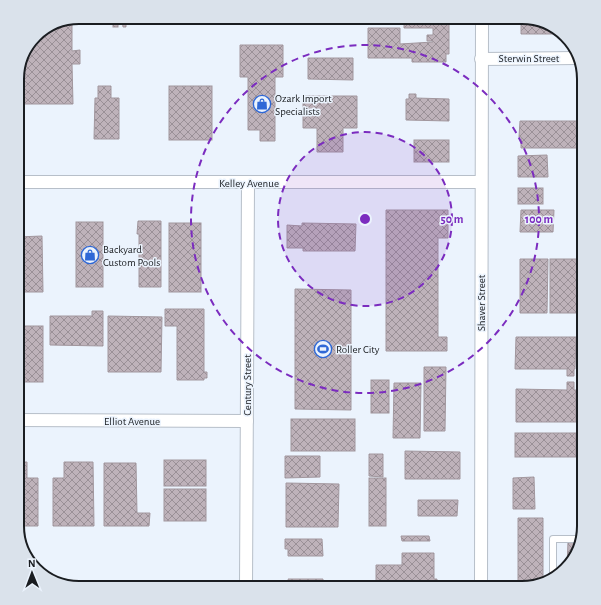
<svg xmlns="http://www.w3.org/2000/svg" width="601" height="605" viewBox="0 0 601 605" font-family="'Alegreya Sans',sans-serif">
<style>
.building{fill:url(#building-cross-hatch);stroke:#a2979e}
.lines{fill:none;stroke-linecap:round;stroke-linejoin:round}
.lane-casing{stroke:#b7bfc9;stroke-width:8}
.street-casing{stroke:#b7bfc9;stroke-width:14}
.lane{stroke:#fff;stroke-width:6}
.street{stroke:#fff;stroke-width:12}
.ring{fill:none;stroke:#7b2cbf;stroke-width:2;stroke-dasharray:7 5}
.labels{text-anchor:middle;stroke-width:3;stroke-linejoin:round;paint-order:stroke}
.street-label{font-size:11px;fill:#1a1d21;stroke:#ebf3fd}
.poi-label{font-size:11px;fill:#1a1d21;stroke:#ebf3fd;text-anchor:start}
.rim{fill:none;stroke:#1a1d21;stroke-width:2}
.centre{fill:#7b2cbf;stroke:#ebf3fd;stroke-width:2}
.ring-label{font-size:12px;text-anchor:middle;font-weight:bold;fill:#7b2cbf;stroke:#ebf3fd;stroke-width:3;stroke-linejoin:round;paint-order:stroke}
</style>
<defs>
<pattern id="building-cross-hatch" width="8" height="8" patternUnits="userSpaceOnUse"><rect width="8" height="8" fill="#beb2ba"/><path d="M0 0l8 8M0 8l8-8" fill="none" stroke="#9a9097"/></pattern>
</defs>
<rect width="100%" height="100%" fill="#ebf3fd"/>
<g class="building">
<polygon points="404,17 449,17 449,54 446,54 446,62 412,62 412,58 368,58 368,28 400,28 400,44 433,42 433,41 427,41 427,35 433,35 433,28 404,28"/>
<polygon points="521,17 526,17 560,34 521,34"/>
<rect x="113" y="18" width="5" height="9"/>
<polygon points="122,19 126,19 126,27 123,27"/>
<polygon points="61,24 72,24 72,51 80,50 80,64 72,64 73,104 19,104 19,72 38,33"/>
<polygon points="240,45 283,45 283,77 275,77 275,141 260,141 260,130 248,130 248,77 240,77"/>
<polygon points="308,58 353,58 353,80 308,79"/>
<polygon points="98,86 111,86 111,98 119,98 119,139 94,139 95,98 98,98"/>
<rect x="169" y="86" width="43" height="54"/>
<polygon points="409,94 416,94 416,98 449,99 449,121 406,120 406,99 409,99"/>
<polygon points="303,96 357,96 357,128 343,128 343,152 317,152 317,128 303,128"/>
<polygon points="520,121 583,121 583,148 521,148 521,137 519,137"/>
<rect x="414" y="140" width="35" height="22"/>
<polygon points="547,155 548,177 518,177 518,156"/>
<rect x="518" y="188" width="25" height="16"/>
<polygon points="386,210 448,210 448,238 438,238 438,337 447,337 447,351 386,351"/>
<polygon points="521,210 554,210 553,232 520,232"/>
<polygon points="138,221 161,221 161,287 139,287 139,234 137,234"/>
<rect x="76" y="222" width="27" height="65"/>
<rect x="169" y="223" width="32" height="69"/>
<polygon points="302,223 356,224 355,251 303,251 303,248 287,248 287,225 302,226"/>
<polygon points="42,236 43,292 17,292 17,237"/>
<polygon points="520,259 548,259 547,313 520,313"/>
<rect x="550" y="259" width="27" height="54"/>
<polygon points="295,289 351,290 351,410 295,409"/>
<polygon points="165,309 204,309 204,372 207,372 207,378 204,378 204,380 177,380 177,326 165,326"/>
<polygon points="92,311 103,311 103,346 50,345 50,316 92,316"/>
<polygon points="108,316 162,317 161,372 108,372"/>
<rect x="17" y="326" width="26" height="56"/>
<polygon points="516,337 576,337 575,369 574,369 574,376 567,376 567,369 515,369"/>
<polygon points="424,367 446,367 445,431 424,431"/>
<rect x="371" y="380" width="18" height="33"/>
<polygon points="567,382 574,382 574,390 576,390 576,422 516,422 516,389 567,390"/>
<polygon points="394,383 421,383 420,438 393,438"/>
<rect x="291" y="419" width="64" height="32"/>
<rect x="515" y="433" width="61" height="24"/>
<polygon points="405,451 460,452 460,479 405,479"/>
<polygon points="369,454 383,454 383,477 369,476"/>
<polygon points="285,456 320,456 320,477 285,478"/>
<rect x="164" y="460" width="42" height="26"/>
<polygon points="17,462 27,462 27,478 38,478 38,526 17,526"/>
<polygon points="64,462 93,462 94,526 53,526 53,478 64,478"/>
<polygon points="104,463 136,463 137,513 150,513 149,526 104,526"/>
<polygon points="534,477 535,509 513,509 513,478"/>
<rect x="369" y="478" width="17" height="48"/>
<polygon points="286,483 339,484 338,527 286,527"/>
<rect x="164" y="489" width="42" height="32"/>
<polygon points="418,500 458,500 457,516 418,516"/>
<polygon points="518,518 543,518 543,580 522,588 518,588"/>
<polygon points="401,536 429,536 430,541 402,541"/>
<polygon points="285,539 322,539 323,556 288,556 288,549 285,549"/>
<polygon points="568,542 580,542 578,553 567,566"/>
<polygon points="402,553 434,553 434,579 437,579 437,588 376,588 376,565 402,565"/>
<polygon points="288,579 323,579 323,588 286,588 286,582 289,582"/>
</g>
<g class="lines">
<defs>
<polyline id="lane" points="553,576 553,539 581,539"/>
<g id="street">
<polyline points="481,59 576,58"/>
<polyline points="17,182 481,182"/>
<polyline points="17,420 247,421"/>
<polyline points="246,588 248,183"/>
<polyline points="481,588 482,17"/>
</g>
</defs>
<use href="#lane" class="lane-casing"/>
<use href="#street" class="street-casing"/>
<use href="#lane" class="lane"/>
<use href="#street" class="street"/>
</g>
<circle cx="365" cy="219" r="87" fill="#7b2cbf" fill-opacity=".12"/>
<g class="ring">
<circle cx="365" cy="219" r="87"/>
<circle cx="365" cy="219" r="174"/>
</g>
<defs>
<symbol id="shop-ring" viewBox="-11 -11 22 22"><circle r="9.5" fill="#ebf3fd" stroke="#2f68d6" stroke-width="1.5"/><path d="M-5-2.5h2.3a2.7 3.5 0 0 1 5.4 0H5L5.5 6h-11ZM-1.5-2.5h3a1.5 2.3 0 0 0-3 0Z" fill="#2f68d6"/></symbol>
<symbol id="stadium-ring" viewBox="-11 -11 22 22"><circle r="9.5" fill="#ebf3fd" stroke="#2f68d6" stroke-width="1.5"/><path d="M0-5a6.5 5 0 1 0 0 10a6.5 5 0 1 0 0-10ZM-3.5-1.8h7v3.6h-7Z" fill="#2f68d6"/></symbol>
</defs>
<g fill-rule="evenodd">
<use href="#shop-ring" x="252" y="94" width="20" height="20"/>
<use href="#shop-ring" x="80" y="245" width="20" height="20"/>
<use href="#stadium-ring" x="313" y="339" width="20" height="20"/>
</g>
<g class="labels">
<g class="street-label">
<text x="529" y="62">Sterwin Street</text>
<text x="249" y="187">Kelley Avenue</text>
<text transform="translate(481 303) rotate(-90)" y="4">Shaver Street</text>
<text transform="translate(247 385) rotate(-90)" y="4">Century Street</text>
<text x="132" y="425">Elliot Avenue</text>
</g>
<g class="poi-label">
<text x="275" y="102">Ozark Import<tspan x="275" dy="13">Specialists</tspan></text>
<text x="103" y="253">Backyard<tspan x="103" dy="13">Custom Pools</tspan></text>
<text x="336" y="353">Roller City</text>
</g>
</g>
<path d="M0 0H601V605H0ZM79 24H522A55 55 0 0 1 577 79V526A55 55 0 0 1 522 581H79A55 55 0 0 1 24 526V79A55 55 0 0 1 79 24Z" fill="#dae2eb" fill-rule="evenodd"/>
<path class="rim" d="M79 24H522A55 55 0 0 1 577 79V526A55 55 0 0 1 522 581H79A55 55 0 0 1 24 526V79A55 55 0 0 1 79 24Z"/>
<circle cx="365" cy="219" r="6" class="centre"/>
<g class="ring-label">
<text x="452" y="223">50 m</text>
<text x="539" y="223">100 m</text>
</g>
<g transform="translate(32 573) rotate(359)" stroke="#ebf3fd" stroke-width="3" paint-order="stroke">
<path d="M0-3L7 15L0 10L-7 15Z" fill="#1a1d21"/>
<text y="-6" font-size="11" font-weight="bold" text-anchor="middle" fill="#1a1d21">N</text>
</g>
</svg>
